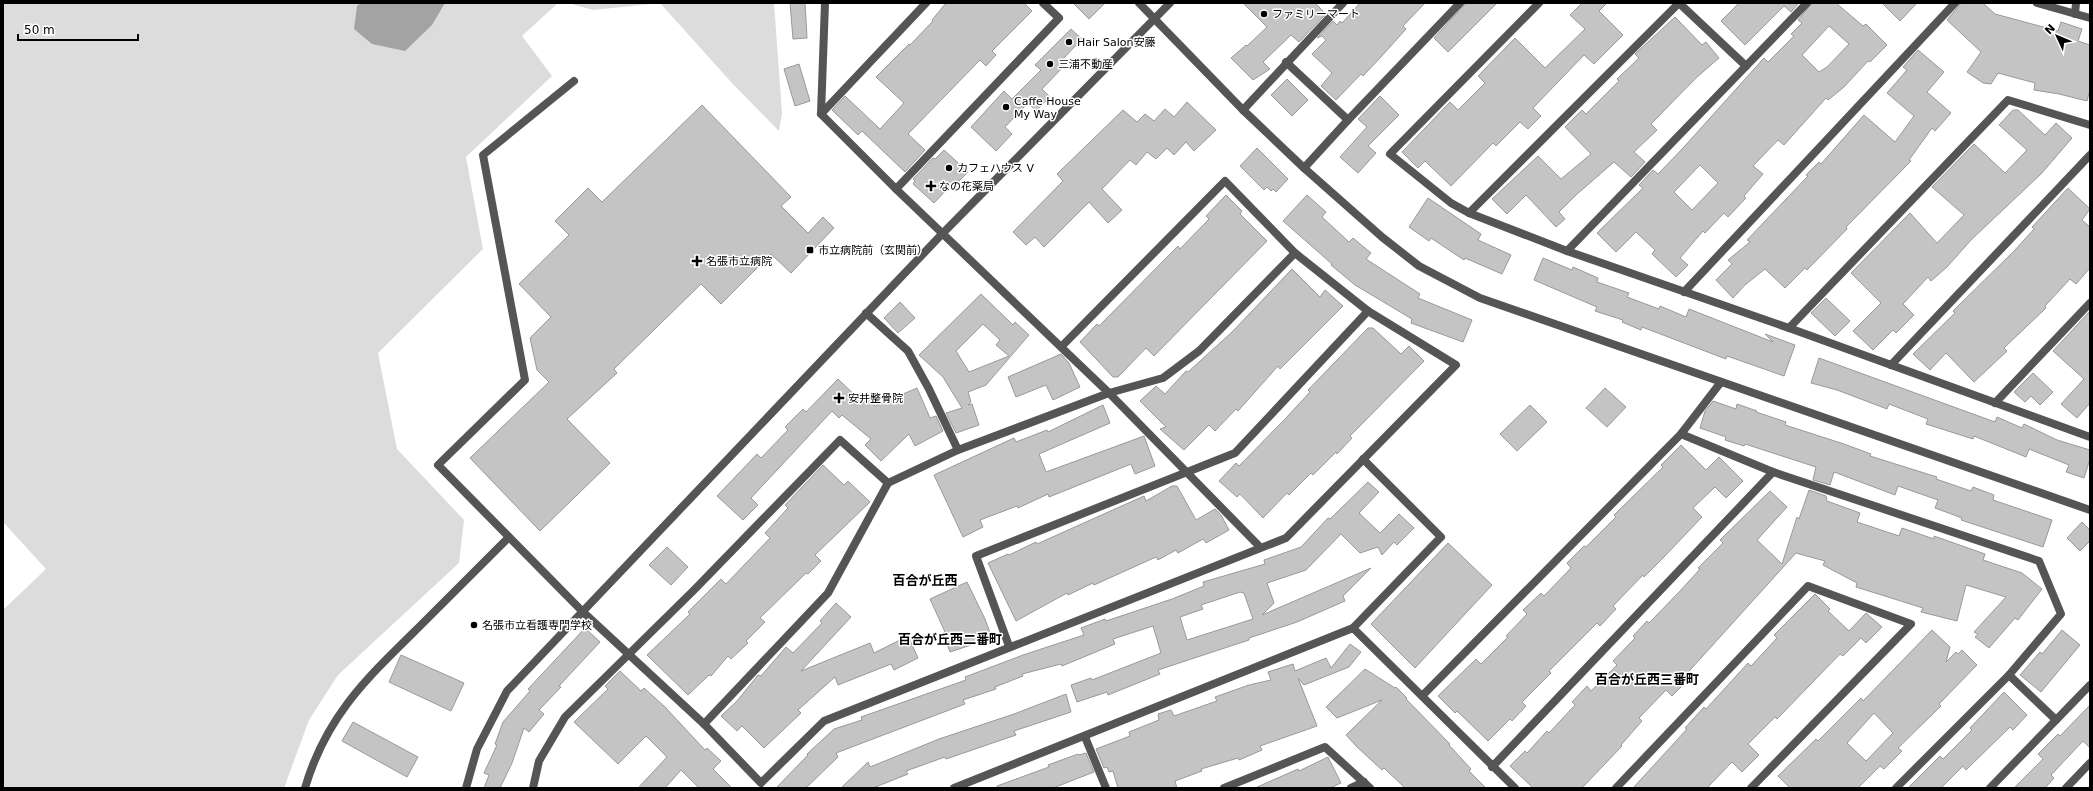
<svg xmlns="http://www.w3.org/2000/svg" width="2093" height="791" viewBox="0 0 2093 791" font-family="'DejaVu Sans','Noto Sans JP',sans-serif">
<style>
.green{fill:#dcdcdc}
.water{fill:#a3a3a3}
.building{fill:#c4c4c4;stroke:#999;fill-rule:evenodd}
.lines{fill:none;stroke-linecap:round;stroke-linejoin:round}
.minor{stroke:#555;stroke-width:8}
.tertiary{stroke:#555;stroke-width:8}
.poi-dot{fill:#000;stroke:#fff;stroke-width:1.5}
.labels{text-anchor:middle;stroke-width:3;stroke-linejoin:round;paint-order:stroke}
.poi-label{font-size:11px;fill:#000;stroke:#fff;text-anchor:start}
.quarter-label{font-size:13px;font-weight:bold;fill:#000;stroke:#fff}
</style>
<rect width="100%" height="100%" fill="#fff"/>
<g class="green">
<polygon points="3,3 558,3 522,36 552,76 466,157 483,249 378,353 397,449 464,520 459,563 338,675 309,720 284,788 3,788 3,610 46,569 4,523 3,519"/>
<polygon points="568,3 774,3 782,113 779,131 732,83 660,3 593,10"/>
</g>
<polygon class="water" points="360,3 445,3 432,25 405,51 372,44 354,29 357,6"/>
<g class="building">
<polygon points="790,3 805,3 807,38 793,39"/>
<polygon points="946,3 1024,3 1032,11 992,51 996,55 986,66 980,60 908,134 925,150 905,172 862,131 858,135 832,110 845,96 880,129 904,103 876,77 909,44 910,45 933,21 932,20"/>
<polygon points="1073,3 1105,3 1089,19"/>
<polygon points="1243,3 1315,3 1326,14 1299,42 1291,35 1263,62 1270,69 1253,80 1231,58 1246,45 1247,46 1267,27"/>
<polygon points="1360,3 1425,3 1403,26 1406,29 1380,58 1363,76 1361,74 1336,100 1321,86 1332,73 1312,54 1326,40 1322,36 1317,38 1333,21 1337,25 1340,21 1342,23"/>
<polygon points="1466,3 1497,3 1448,52 1434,38"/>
<polygon points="1582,3 1607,3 1599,11 1623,35 1594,64 1584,55 1533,108 1541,116 1528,129 1520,122 1496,146 1493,143 1451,186 1425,161 1418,168 1402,152 1450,102 1458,110 1485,83 1478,76 1515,38 1545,68 1585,29 1570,15"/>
<polygon points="1739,3 1799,3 1791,12 1784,6 1745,45 1721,21"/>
<path d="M1812 3H1836L1863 26 1866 24 1887 45 1870 62 1868 61 1844 87 1828 100 1826 98 1784 145 1778 140 1753 166 1763 174 1744 196 1746 198 1728 217 1724 213 1705 233 1703 231 1680 258 1688 265 1676 277 1652 254 1655 250 1636 232 1616 252 1597 233 1643 188 1639 185 1653 170 1658 174 1683 148 1764 58 1768 62 1794 36 1791 34 1802 23 1798 20ZM1829 26 1849 44 1827 67 1819 72 1802 55ZM1700 165 1718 183 1692 210 1674 192Z"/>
<polygon points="1882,3 1917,3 1900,21"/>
<polygon points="1961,3 1983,3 1995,14 2058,31 2061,22 2082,29 2078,41 2090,45 2090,90 2087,101 2059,94 2034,90 2035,83 1998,73 1991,84 1983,83 1967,72 1981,52 1947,20"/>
<polygon points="1675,17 1702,45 1706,42 1719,58 1696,78 1651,124 1657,130 1634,152 1645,162 1631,177 1614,162 1576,195 1559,212 1565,219 1556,227 1526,195 1507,214 1492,199 1538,156 1561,179 1591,154 1565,127 1582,110 1586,114 1619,81 1617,79 1639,58 1635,54"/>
<polygon points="1071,29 1082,39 1062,60 1066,64 1042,89 1050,97 1036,111 1028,103 1005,127 1012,134 996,151 971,127 1004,91 1012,99 1041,70 1035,65"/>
<polygon points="1918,50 1944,72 1927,92 1951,113 1935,131 1932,128 1909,160 1911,161 1846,227 1847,229 1807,270 1805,268 1785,288 1765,269 1745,285 1733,298 1716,280 1732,264 1728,260 1750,242 1747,240 1808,176 1806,175 1819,162 1821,164 1864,115 1895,142 1914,116 1887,93 1907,70 1903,67"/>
<polygon points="799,64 810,101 795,106 784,69"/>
<polygon points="1287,79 1308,100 1292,116 1271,95"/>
<polygon points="1380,96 1399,115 1368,146 1376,153 1358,173 1340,157 1367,127 1358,119"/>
<polygon points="1187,102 1216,130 1194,151 1186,142 1174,155 1167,148 1156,159 1147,152 1136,165 1130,160 1102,189 1122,210 1108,223 1089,202 1044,247 1035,237 1026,245 1013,232 1063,181 1057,174 1123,110 1137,122 1145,114 1154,121 1165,109 1174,117"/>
<polygon points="702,105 791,197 781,206 808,233 823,217 834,228 791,273 771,254 721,304 701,284 614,369 617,373 567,419 610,463 540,531 470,458 549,382 537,370 530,338 551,317 519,284 569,235 555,221 588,188 602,202"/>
<polygon points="2013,110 2018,110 2045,135 2056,123 2072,138 2041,174 1972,239 1947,267 1931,281 1928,277 1903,304 1914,315 1896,333 1893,330 1873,350 1853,331 1881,303 1851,273 1910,213 1937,243 1964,215 1932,187 1974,144 2005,173 2027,150 1999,125"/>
<polygon points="1257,148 1288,179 1276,192 1273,189 1271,191 1267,187 1264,190 1240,166"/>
<polygon points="944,150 968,172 954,186 952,184 934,203 913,184 915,181 913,179 933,158 935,159"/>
<polygon points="2068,188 2090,209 2082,220 2090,227 2090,268 2076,284 2070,279 2045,306 2046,308 2004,348 2007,351 1974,382 1946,353 1930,370 1913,354 1955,313 1953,311 2015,250 2034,229 2032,227"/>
<polygon points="1226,195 1242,211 1240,214 1267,241 1154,356 1146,348 1118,377 1113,377 1080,342 1097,324 1099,326 1178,246 1180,249 1209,219 1206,216"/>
<polygon points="1307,195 1326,212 1322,217 1349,242 1353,238 1371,253 1366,259 1420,294 1418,298 1472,320 1463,342 1411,323 1412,319 1355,285 1331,265 1332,264 1283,221"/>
<polygon points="1428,198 1481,234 1478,240 1511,255 1502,274 1465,258 1464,260 1431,238 1429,241 1409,227"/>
<polygon points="1543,258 1572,270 1573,267 1598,278 1597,282 1629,293 1627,297 1659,309 1660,306 1686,317 1689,309 1773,342 1765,334 1795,345 1784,376 1727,356 1726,359 1642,327 1641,330 1622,322 1623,320 1595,311 1597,307 1534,280"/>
<polygon points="1292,269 1320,297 1325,290 1343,306 1280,369 1278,366 1238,411 1236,409 1215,431 1209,425 1184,450 1160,429 1166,427 1140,401 1156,386 1165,394 1186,371 1188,372 1232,332"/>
<path d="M981 294 1013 325 1015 322 1029 335 986 385 968 392 971 402 968 405 972 404 979 425 956 433 946 413 962 408 943 377 919 355ZM983 324 1000 340 996 345 1009 356 969 372 956 351Z"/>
<polygon points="1826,298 1850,321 1835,336 1811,313"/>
<polygon points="900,302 915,318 898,333 884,318"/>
<polygon points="2090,311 2090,403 2077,418 2061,404 2084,379 2053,351"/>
<polygon points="1368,328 1373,328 1401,354 1409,346 1424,361 1350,436 1352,438 1337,454 1336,452 1313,475 1311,473 1289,495 1287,493 1263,518 1240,494 1237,497 1219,481 1236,463 1239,466 1285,419 1310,392 1308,390"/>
<polygon points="1061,354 1069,363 1080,387 1053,400 1046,385 1016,397 1008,377"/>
<polygon points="1819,358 1995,422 1997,417 2022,428 2024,424 2057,440 2090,450 2090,459 2084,478 2066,472 2069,465 2029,449 2026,457 1974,436 1973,439 1926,424 1928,419 1889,404 1887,409 1837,390 1811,383"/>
<polygon points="2033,373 2053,392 2040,405 2031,396 2025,402 2014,392"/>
<polygon points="838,379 863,403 867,398 875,406 917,388 930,418 936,416 943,431 915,446 909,434 881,461 865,445 871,439 842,415 839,418 832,411 751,498 758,505 743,520 717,496 757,454 761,458 788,430 785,427 803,409 806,412"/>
<polygon points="1605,388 1626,407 1607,427 1586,408"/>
<polygon points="1713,401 1736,409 1737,404 1757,411 1756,412 1786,422 1785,425 1844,444 1871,454 1870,456 1937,477 1936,479 1971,491 1973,487 1994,495 1993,500 2052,520 2043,547 1961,520 1962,518 1935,508 1938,500 1898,486 1895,495 1834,472 1830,485 1813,480 1816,467 1745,444 1744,446 1725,440 1726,437 1700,428 1705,411"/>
<polygon points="1103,405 1110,423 1039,454 1046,472 1144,436 1155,466 1135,474 1131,464 1049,497 1048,494 1018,508 1017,506 980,520 983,527 963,537 934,475 1014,438 1016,442 1047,430 1048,432"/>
<polygon points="1530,405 1547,422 1517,451 1500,434"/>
<polygon points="1681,445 1706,470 1719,457 1743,481 1726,498 1715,487 1693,508 1702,517 1664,557 1644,577 1643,575 1613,606 1616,609 1600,626 1597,623 1549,671 1551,673 1522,702 1526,706 1512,721 1510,719 1488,741 1457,711 1455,713 1438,696 1476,659 1481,664 1508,637 1506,636 1527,614 1523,610 1541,593 1544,596 1571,568 1567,563 1584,546 1586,547 1616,517 1614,515 1663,467 1661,465"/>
<polygon points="823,465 844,485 848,481 870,502 815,555 821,561 808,574 806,573 760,618 765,622 746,641 748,643 731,659 728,656 711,676 709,675 688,695 647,655 690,614 688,612 721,579 726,584 770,538 765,533 788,508 785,505"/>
<path d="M1368 482 1379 492 1359 513 1380 533 1399 514 1414 528 1397 545 1394 542 1382 555 1378 547 1360 553 1341 534 1306 570 1267 583 1274 603 1262 615 1371 568 1343 596 1345 601 1297 622 1249 638V640L1158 670 1160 674 1108 695 1107 692 1077 702 1071 685 1091 678 1092 680 1161 653 1153 626 1113 639 1115 644 1062 666 1061 664 1022 674 1023 676 995 687 996 689 963 700 965 704 836 753 838 757 806 788H776L808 755 807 754 834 729 862 720 861 717 966 680 965 677 1023 655 1084 635 1081 628 1105 619 1106 621 1172 599 1204 586 1203 582 1265 564 1264 560 1301 547 1328 518 1330 519ZM1240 592 1244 593 1253 619 1187 640 1180 617 1203 609 1201 605Z"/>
<polygon points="1172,486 1177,486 1196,520 1215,509 1221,515 1229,530 1206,543 1203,539 1178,553 1176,550 1158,560 1156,557 1094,585 1093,583 1068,595 1067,593 1016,621 988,563 1008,554 1009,555 1036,542 1037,544 1144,496 1146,501"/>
<polygon points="1809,490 1826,496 1827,501 1860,513 1857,522 1899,536 1902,528 1934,539 1934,536 1985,554 1983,560 2022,573 2042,589 2018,620 2015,618 1989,648 1975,637 1978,634 1974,632 2006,597 1966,585 1957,621 1921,612 1923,608 1856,587 1857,583 1823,565 1825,561 1796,553 1682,679 1686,682 1672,696 1666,690 1639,718 1642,721 1621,745 1622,746 1582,788 1533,788 1510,766 1525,751 1527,753 1547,731 1549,733 1575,705 1572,702 1587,686 1591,691 1617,665 1613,661 1635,638 1633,636 1647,621 1649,623 1681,590 1700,569 1698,568 1723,543 1720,540 1770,491 1787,507 1757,540 1782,564 1797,517 1799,519"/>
<polygon points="2082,522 2090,530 2090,541 2080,551 2067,538"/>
<polygon points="1448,543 1492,585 1415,668 1371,624"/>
<polygon points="667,547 688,567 671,585 649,565"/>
<polygon points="967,582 985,619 992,638 950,652 943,633 945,632 930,599"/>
<polygon points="1815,594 1830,609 1828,611 1849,631 1866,613 1882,627 1866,643 1861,638 1843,656 1840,654 1777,719 1775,717 1748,744 1759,755 1742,772 1732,762 1707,788 1633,788 1687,729 1685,728 1704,707 1706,709 1748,663 1751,666 1777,638 1774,635"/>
<polygon points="836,603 851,617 801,671 870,643 874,653 908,636 918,658 894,670 891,664 838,685 835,677 798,710 801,713 764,748 742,726 737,731 721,716 737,701 758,675 761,676 786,647 793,653 822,623 820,621"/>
<polygon points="585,628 600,642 559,686 561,687 539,710 544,714 529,732 524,728 512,763 500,788 484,788 489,775 484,773 497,745 495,744 503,722 530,691 528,689"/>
<path d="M1932 630 1950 647 1946 662 1956 652 1958 654 1962 650 1977 665 1939 704 1941 706 1898 748 1902 751 1884 769 1880 766 1858 788H1790L1778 776 1816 739 1818 741 1861 698 1863 701ZM1874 713 1893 733 1866 761 1847 743Z"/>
<polygon points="2062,630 2080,645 2041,692 2020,675 2040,652 2042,654"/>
<polygon points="1350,644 1361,652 1349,667 1304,685 1298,678 1317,726 1260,746 1262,750 1239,760 1238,758 1201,769 1202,771 1175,781 1177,788 1118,788 1113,771 1109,772 1107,767 1104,768 1096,749 1130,736 1129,732 1159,720 1158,714 1171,710 1174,716 1217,701 1215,697 1249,685 1271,680 1268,672 1293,664 1295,671 1326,658 1331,668"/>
<polygon points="401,655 464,683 451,711 389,682"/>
<polygon points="1365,669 1395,688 1396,687 1407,698 1406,699 1450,744 1449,745 1471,769 1469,771 1486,788 1405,788 1384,768 1382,770 1357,747 1346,735 1382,700 1337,718 1326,707"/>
<polygon points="620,671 641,691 644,688 665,707 705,750 707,748 721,761 713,769 732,788 699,788 681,770 665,788 638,788 667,757 646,736 618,764 574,722 608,689 605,686"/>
<polygon points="2004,692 2027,715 2013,730 2010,727 1966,770 1963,766 1941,788 1908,788 1940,756 1943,759 1972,730 1970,728"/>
<polygon points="1066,694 1071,712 1014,731 1016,735 946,759 945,757 906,771 908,774 873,788 841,788 868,762 870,767 939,739 1014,714"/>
<polygon points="2090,705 2090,748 2083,741 2051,775 2054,778 2045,788 2014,788 2043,759 2038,754 2058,734 2060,736"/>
<polygon points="353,722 418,757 407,777 342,741"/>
<polygon points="1086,753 1094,772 1053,788 997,788 997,786 1049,767 1048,765 1078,754 1079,755"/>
<polygon points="1328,757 1341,783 1330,788 1255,788 1298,769 1299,771"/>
</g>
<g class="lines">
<g class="minor">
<polyline points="825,3 821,114 896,189 1109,393 1260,547"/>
<polyline points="1539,3 1390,154 1451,203 1469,213 1567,251 1789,328 2090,437"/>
<polyline points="1679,3 1746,66"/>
<polyline points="2037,3 2090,18"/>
<polyline points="2075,14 2076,3"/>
<polyline points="1286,62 1348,120"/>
<polyline points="574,81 483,155 525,380 438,465 583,612 704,724 761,783 824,721 1286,538 1456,365 1368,311 1295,253 1225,181 1061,347"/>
<polyline points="1243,110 1343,3"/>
<polyline points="821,114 926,3"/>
<polyline points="1304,168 1348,120 1460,3"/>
<polyline points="896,189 1059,18 1043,3"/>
<polyline points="1469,213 1679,3"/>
<polyline points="1567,251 1807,3"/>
<polyline points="1684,292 1955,3"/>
<polyline points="866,313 908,351 929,389 958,450"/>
<polyline points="1789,328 2008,100 2090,125"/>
<polyline points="1891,365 2090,155"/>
<polyline points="1995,403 2090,303"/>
<polyline points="1681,434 1773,472 2039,561 2061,614 2009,675 1896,788"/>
<polyline points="1353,628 1515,788"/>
<polyline points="1009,646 976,556 1235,453 1368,311"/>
<polyline points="2009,675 2056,720"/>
<polyline points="1422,696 1681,434 1721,382"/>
<polyline points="704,724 828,593 888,483 958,450 1109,393 1163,378 1199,351 1295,253"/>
<polyline points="1085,737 1106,788"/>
<polyline points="1492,767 1773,472"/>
<path d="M305 788C326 716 367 678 419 627 449 597 479 567 509 537"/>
<polyline points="466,788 477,749 507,691 942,234 1170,3"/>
<polyline points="533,788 539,761 565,717 694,590 840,440 888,483"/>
<polyline points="954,788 1353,628 1441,537 1363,459"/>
<polyline points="1224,788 1325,747 1370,788"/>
<polyline points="1351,788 1364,782"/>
<polyline points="1616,788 1808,586 1911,624 1751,788"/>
<polyline points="1990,788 2090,685"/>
<polyline points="2066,788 2090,763"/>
</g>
<polyline class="tertiary" points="1139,3 1243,110 1304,168 1382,237 1419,266 1480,298 2090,510"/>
</g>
<g class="poi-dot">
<circle cx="1264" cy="14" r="4"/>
<circle cx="1069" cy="42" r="4"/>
<circle cx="1050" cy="64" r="4"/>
<circle cx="1006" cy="107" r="4"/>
<circle cx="949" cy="168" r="4"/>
<path d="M929 180h4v4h4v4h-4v4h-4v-4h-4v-4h4z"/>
<rect x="806" y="246" width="8" height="8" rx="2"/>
<path d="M695 255h4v4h4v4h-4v4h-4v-4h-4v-4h4z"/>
<path d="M837 392h4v4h4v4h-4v4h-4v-4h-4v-4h4z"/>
<circle cx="474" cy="625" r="4"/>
</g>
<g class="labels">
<g class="poi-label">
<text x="1272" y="18">ファミリーマート</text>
<text x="1077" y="46">Hair Salon安藤</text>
<text x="1058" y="68">三浦不動産</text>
<text x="1014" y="105">Caffe House<tspan x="1014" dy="13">My Way</tspan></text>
<text x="957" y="172">カフェハウス V</text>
<text x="939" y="190">なの花薬局</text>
<text x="818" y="254">市立病院前（玄関前）</text>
<text x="706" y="265">名張市立病院</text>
<text x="848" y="402">安井整骨院</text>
<text x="482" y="629">名張市立看護専門学校</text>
</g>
<g class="quarter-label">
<text x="925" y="585">百合が丘西</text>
<text x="950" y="644">百合が丘西二番町</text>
<text x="1647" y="684">百合が丘西三番町</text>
</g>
</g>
<rect width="2093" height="791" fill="none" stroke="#000000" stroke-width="8"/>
<g transform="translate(2057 36) rotate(314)" stroke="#ffffff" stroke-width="3" paint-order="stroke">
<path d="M0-3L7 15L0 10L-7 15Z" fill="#000000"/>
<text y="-6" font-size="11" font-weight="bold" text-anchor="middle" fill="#000000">N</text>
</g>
<path d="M18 34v6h120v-6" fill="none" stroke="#000000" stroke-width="2"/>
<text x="24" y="34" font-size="12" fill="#000000" stroke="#ffffff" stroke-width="3" paint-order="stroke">50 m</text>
</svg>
